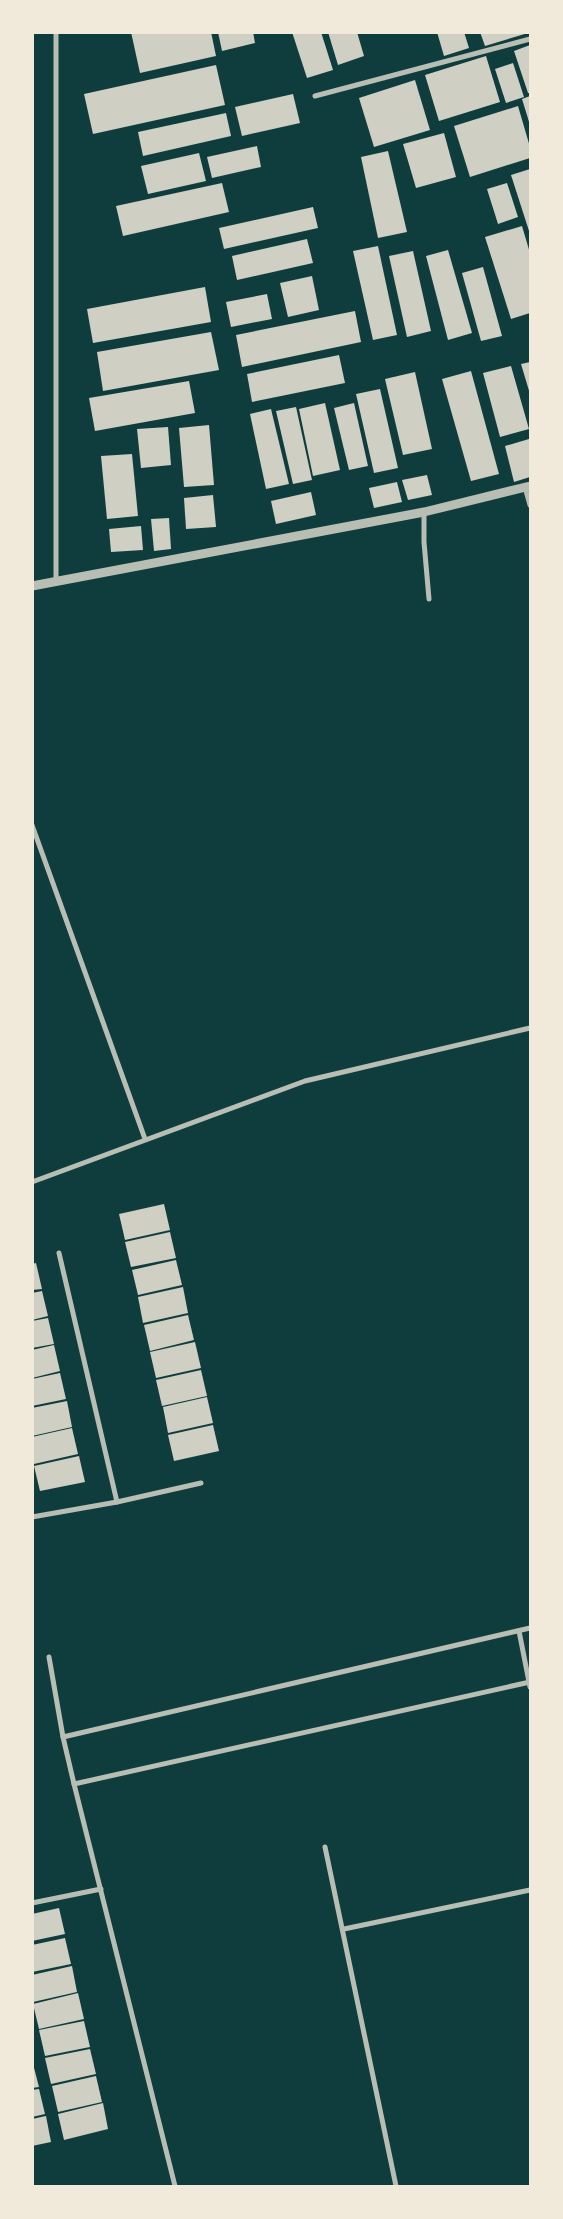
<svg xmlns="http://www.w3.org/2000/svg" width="563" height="2219" viewBox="0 0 563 2219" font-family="Cabin,sans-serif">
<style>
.building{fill:#cfcfc3}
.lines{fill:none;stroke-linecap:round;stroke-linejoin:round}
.minor{stroke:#b8beb3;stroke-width:5}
.tertiary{stroke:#b8beb3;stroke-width:9}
</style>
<rect width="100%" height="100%" fill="#0f3d3e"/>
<g class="building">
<polygon points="131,32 211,32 216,56 140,73"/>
<polygon points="218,32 253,32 255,43 222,51"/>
<polygon points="292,32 321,32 333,70 307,78"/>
<polygon points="328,32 357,32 364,56 338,65"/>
<polygon points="437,32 464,32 469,48 444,56"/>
<polygon points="480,32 528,32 528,33 485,46"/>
<polygon points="530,45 530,93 528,93 514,51"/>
<polygon points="486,56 500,102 439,121 425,75"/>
<polygon points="513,63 524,97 506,103 495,69"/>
<polygon points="216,65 225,105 93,134 84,94"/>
<polygon points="415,80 430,130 374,147 359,98"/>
<polygon points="293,94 300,123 242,136 235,107"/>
<polygon points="530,96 530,125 522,99"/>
<polygon points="518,106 530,147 530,158 470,177 454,126"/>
<polygon points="226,113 231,136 143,156 138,132"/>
<polygon points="444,133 456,177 416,188 403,144"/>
<polygon points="257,146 261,167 212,178 207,157"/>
<polygon points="388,151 407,232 378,238 361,157"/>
<polygon points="199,153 206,181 148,194 141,166"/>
<polygon points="530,169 530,234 511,175"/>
<polygon points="222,183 229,212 123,236 116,206"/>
<polygon points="507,183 518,217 498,224 487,189"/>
<polygon points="313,207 318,228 224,249 219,228"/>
<polygon points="522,226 530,253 530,313 511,319 485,237"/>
<polygon points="307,239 313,263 237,280 232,256"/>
<polygon points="378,246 397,335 373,340 353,251"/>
<polygon points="448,250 472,333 448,340 426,256"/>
<polygon points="413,251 431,331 407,337 389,256"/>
<polygon points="483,267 502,336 481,341 462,273"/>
<polygon points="312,276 319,310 288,317 280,283"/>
<polygon points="205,287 211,322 93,343 87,309"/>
<polygon points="267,294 272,319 231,327 226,302"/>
<polygon points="355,311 361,342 242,367 236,335"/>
<polygon points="211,332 219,370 103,391 97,352"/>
<polygon points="339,355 345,383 252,402 247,374"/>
<polygon points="530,362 530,394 521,364"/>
<polygon points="511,366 529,429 500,437 483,373"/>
<polygon points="471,371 499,474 471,481 442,379"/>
<polygon points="415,372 432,449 403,455 385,379"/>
<polygon points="189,381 195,413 95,431 89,398"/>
<polygon points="380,389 398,468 374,473 356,394"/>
<polygon points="325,403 340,470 313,476 299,409"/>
<polygon points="354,403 368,466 349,470 334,408"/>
<polygon points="296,407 312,480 293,484 276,411"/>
<polygon points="271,409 289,484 266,489 250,414"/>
<polygon points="209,425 214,485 184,487 179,428"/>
<polygon points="168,427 171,465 141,468 137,429"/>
<polygon points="529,439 530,446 530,477 514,482 505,446"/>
<polygon points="132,454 138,516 107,519 101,456"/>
<polygon points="427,475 432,495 408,500 402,480"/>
<polygon points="397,482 402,502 374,508 369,488"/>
<polygon points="311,492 316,515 276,524 271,501"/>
<polygon points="213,495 216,527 186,529 184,498"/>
<polygon points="169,518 171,549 154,551 151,519"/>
<polygon points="141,526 143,550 111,552 109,529"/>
<polygon points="164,1204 170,1230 125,1240 119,1214"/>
<polygon points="170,1232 176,1258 131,1267 125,1242"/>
<polygon points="176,1260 182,1285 138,1295 132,1270"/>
<polygon points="36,1263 42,1289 32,1290 32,1264"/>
<polygon points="183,1287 188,1313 143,1323 138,1297"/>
<polygon points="42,1291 48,1316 32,1320 32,1293"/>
<polygon points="188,1315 194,1340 150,1351 144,1325"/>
<polygon points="48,1318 54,1344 32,1348 32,1321"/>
<polygon points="195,1342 201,1368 156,1378 150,1352"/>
<polygon points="54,1345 60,1371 32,1378 32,1350"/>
<polygon points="201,1370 207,1396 162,1406 156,1380"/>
<polygon points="60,1373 66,1399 32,1406 32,1379"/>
<polygon points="207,1397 213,1423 168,1433 163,1407"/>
<polygon points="67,1401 72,1427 32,1436 32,1408"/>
<polygon points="213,1425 219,1451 174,1461 168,1435"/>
<polygon points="72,1428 78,1454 34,1464 32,1437"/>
<polygon points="79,1456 85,1482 40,1491 34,1466"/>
<polygon points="59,1908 65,1934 32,1941 32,1914"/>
<polygon points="65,1938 71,1964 32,1972 32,1945"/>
<polygon points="72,1966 77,1992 33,2002 32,1975"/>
<polygon points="78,1993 84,2019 39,2029 33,2004"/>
<polygon points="84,2021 90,2047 45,2056 39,2030"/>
<polygon points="90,2049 96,2074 51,2084 45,2058"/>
<polygon points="32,2060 39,2087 32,2088"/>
<polygon points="96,2076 102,2102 58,2112 52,2086"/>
<polygon points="39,2089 45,2114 32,2117 32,2090"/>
<polygon points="103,2103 108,2129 64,2140 58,2114"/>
<polygon points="46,2116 51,2142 32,2146 32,2119"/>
</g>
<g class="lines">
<g class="minor">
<polyline points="315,96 530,39"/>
<polyline points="525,487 530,505"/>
<polyline points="424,512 424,542 429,599"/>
<polyline points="56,582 56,32"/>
<polyline points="32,825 145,1139"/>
<polyline points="32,1182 305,1081 530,1028"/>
<polyline points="59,1253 117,1502"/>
<polyline points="32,1517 117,1502 201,1483"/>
<polyline points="519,1631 530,1687"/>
<polyline points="49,1657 63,1737 74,1784 175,2186"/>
<polyline points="63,1737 530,1628"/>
<polyline points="74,1784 530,1682"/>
<polyline points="325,1847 396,2186"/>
<polyline points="32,1903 101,1889"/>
<polyline points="344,1929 530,1890"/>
</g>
<polyline class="tertiary" points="32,586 424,512 530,486"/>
</g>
<rect width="563" height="2219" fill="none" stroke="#f1e9da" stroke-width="68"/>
</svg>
